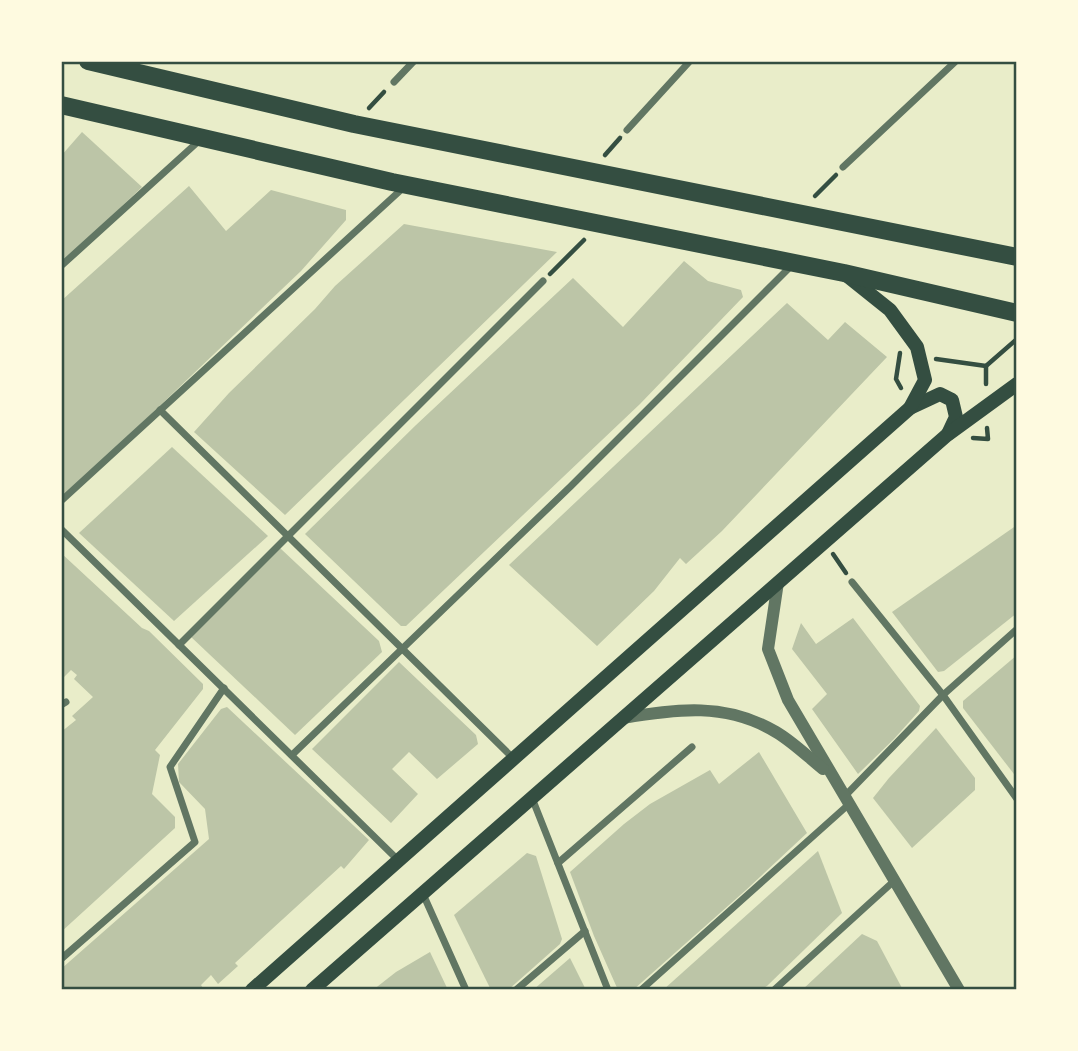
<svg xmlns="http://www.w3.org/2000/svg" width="1078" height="1051" viewBox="0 0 1078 1051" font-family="'Golos Text',sans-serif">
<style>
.building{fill:#bcc5a7}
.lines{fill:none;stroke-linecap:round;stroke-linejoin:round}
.path{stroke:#344e41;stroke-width:4.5}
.minor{stroke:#617663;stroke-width:7}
.tertiary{stroke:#617663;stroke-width:12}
.secondary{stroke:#344e41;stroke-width:14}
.trunk{stroke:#344e41;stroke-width:18}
.neatline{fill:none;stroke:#344e41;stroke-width:2.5}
</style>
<rect width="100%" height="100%" fill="#e9edc9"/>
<g class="building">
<polygon points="82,132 142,187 61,264 61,156"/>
<polygon points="189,186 226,231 271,190 346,210 346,220 301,271 61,500 61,301"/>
<polygon points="404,224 557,252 285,515 194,432 229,393 315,309 335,286"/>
<polygon points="684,261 708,281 741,290 743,297 640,404 406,626 401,626 305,534 416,425 573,278 623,327"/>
<polygon points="787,303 828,340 845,322 887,357 722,531 686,564 680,558 654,591 597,646 509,565"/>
<polygon points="172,447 268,536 174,621 79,533"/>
<polygon points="1017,525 1017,613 944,671 938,672 892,612"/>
<polygon points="280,548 379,641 382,652 295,735 190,636"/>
<polygon points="61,553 142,628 149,631 203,684 203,689 155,750 160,755 152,794 175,817 175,828 61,932 61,732 76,720 72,716 93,697 74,679 77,675 71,670 61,680"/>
<polygon points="853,618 920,706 919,711 894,739 858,774 812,709 827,694 792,649 801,623 816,644"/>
<polygon points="1017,655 1017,778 963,708 963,701"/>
<polygon points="399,662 476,735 478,744 437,779 409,752 392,769 418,794 391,823 312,749"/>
<polygon points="227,707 369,840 344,869 341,866 235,963 238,966 218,984 211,975 201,985 203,988 201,990 61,990 61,969 209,839 205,809 179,782 178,764 221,709"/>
<polygon points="936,728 975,778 975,790 912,848 873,798 889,778"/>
<polygon points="759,752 807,833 746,890 633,990 618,990 594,936 570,872 624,824 650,804 710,770 719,784"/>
<polygon points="818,851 842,913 767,986 760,990 663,990"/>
<polygon points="527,853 536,856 562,939 560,944 508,990 491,990 454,915"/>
<polygon points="862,934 877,941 903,990 802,990"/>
<polygon points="430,952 448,990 373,990 396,972"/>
<polygon points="570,958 586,990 533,990"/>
</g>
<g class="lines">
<g class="path">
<polyline points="369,108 384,92"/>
<polyline points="605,155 620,138"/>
<polyline points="815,196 836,175"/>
<polyline points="550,274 584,240"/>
<polyline points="900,353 896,379 901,388"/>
<polyline points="936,359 986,366 986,384"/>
<polyline points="986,366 1017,339"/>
<polyline points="973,438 988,439 987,428"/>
<polyline points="833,554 846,573"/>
</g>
<g class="minor">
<polyline points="394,82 414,61"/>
<polyline points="627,130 690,61"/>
<polyline points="843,167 956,61"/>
<polyline points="61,266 201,139"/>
<polyline points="160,410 512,757"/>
<polyline points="61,501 403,188"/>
<polyline points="61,529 398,860"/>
<polyline points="852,582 943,695 1017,799"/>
<polyline points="179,645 543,281"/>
<polyline points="61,705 66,702"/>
<polyline points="292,755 571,486 792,265"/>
<polyline points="844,797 943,695 1017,629"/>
<polyline points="532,798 608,990"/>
<polyline points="558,863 692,747"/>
<polyline points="423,894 466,990"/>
<polyline points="61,959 195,842 170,767 224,688"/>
<polyline points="516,990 585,931"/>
<polyline points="641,990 848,805"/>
<polyline points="774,990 894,881"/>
</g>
<g class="tertiary">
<polyline points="778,582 768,649 788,700 959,990"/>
<path d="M623 718C677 709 726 702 776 732 793 742 808 757 823 769"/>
</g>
<g class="secondary">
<polyline points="910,408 940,394 952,400 956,417 948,434"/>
<polyline points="252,990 910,408 925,380 917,347 890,310 845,274"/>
<polyline points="312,990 947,435 1017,384"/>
</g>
<g class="trunk">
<polyline points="88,61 354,124 1017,257"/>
<polyline points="61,105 392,182 844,273 1017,313"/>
</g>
</g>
<rect width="1078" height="1051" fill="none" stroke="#fefae0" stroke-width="126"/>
<rect x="63" y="63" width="952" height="925" class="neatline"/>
</svg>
